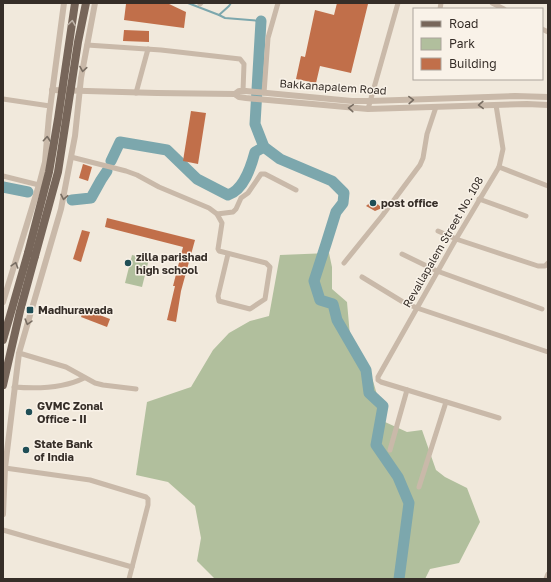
<svg xmlns="http://www.w3.org/2000/svg" width="551" height="582" viewBox="0 0 551 582" font-family="'Golos Text',sans-serif">
<style>
.green{fill:#b1bf9d}
.lines{fill:none;stroke-linecap:round;stroke-linejoin:round}
.stream{stroke:#7ca7ad;stroke-width:2}
.river{stroke:#7ca7ad;stroke-width:11}
.building{fill:#c16f4a}
.minor{stroke:#c9b9a9;stroke-width:5}
.tertiary{stroke:#c9b9a9;stroke-width:6}
.primary{stroke:#77665a;stroke-width:8}
.primary-bridge{stroke:#77665a;stroke-width:8}
.oneway{stroke:#beb3a8}
.oneway2{stroke:#786d62}
.poi-dot{fill:#1f4e56;stroke:#f9f2e8;stroke-width:1.5}
.labels{text-anchor:middle;stroke-width:3;stroke-linejoin:round;paint-order:stroke}
.street-label{font-size:11px;fill:#362e28;stroke:#f9f2e8}
.poi-label{font-size:11px;font-weight:bold;fill:#362e28;stroke:#f9f2e8;text-anchor:start}
</style>
<rect width="100%" height="100%" fill="#f1e9dc"/>
<g class="green">
<polygon points="329,253 332,267 332,289 347,302 350,336 360,351 373,381 385,422 407,432 422,430 436,470 445,477 467,488 480,522 459,563 430,569 425,579 215,579 197,561 201,538 195,506 168,482 136,475 147,402 191,387 213,350 229,333 250,321 269,316 280,255"/>
<polygon points="132,255 149,259 142,287 125,283"/>
</g>
<g class="lines">
<g class="stream">
<polyline points="188,3 219,15"/>
<polyline points="231,3 229,6 219,15 225,18 261,21"/>
</g>
<g class="river">
<polyline points="261,21 255,124 264,147 280,159 332,181 344,193 343,203 336,212 326,244 314,281 320,300 333,304 337,320 366,370 369,393 383,406 376,445 398,477 409,503 399,579"/>
<path d="M111 161 120 142 167 150 197 179 228 195C244 190 251 167 255 152L264 147"/>
<polyline points="3,187 28,192"/>
<polyline points="72,200 91,198 101,180 107,171"/>
</g>
</g>
<g class="building">
<polygon points="129,3 167,3 186,12 184,28 124,20 126,4"/>
<polygon points="337,3 368,4 351,73 320,66 316,83 296,79 301,56 305,57 315,10 334,15"/>
<polygon points="124,30 149,31 149,42 123,41"/>
<polygon points="191,111 206,113 198,164 183,161"/>
<polygon points="83,164 92,167 88,181 79,178"/>
<polygon points="373,200 382,208 375,211 366,206"/>
<polygon points="107,218 195,240 181,291 176,322 167,320 175,286 173,286 183,247 105,227"/>
<polygon points="82,230 90,232 81,262 73,259"/>
<polygon points="84,309 110,319 107,327 81,317"/>
</g>
<g class="lines">
<g class="minor">
<polyline points="492,3 504,9"/>
<polyline points="200,4 201,3"/>
<polyline points="440,9 441,3"/>
<polyline points="542,29 548,32"/>
<polyline points="87,45 161,50 240,59 244,64 243,91"/>
<polyline points="136,93 148,49"/>
<polyline points="264,93 268,38 278,3"/>
<polyline points="3,99 50,106"/>
<polyline points="496,105 503,149 499,167 456,239 378,377 378,380 381,382 499,418"/>
<polyline points="368,109 398,3"/>
<polyline points="71,157 126,171 137,175 159,187 209,208 217,214 222,223 218,249 219,251 266,263 270,267 265,299 250,309 219,301 218,296 228,254"/>
<polyline points="499,167 548,186"/>
<polyline points="3,176 39,185"/>
<polyline points="479,199 526,216"/>
<polyline points="217,214 233,212 236,209 241,198 248,193 261,174 265,174 296,190"/>
<polyline points="438,231 456,239 538,266 545,266 548,263"/>
<polyline points="402,254 437,271 542,309"/>
<polyline points="344,263 382,216 420,165 423,158 427,134 436,107"/>
<polyline points="362,277 403,302 417,308 548,352"/>
<polyline points="19,353 66,367 95,383 103,385 136,389"/>
<path d="M14 387C38 389 64 388 84 378"/>
<polyline points="390,450 407,390"/>
<polyline points="5,468 90,480 146,497 148,499 148,505 129,579"/>
<polyline points="419,487 446,402"/>
<polyline points="3,530 132,567"/>
<polyline points="546,579 548,574"/>
</g>
<g class="tertiary">
<polyline points="52,90 157,93 235,94 239,97 246,98 368,109 527,104 548,105"/>
<polyline points="235,94 239,91 246,91 352,101 370,101 515,96 548,97"/>
<polyline points="3,302 39,185 45,162 49,116 64,3"/>
<polyline points="3,514 5,468 19,353 61,209 75,136 81,78 95,3"/>
</g>
<g class="primary">
<polyline points="3,340 28,253"/>
<polyline points="3,385 20,311 35,256"/>
</g>
<g class="primary-bridge">
<polyline points="28,253 49,172 58,119 75,3"/>
<polyline points="35,256 58,172 78,42 86,3"/>
</g>
</g>
<defs><path id="oneway-chevron" d="M-2-3.5L2.5 0L-2 3.5" fill="none" stroke-width="1.6" stroke-linecap="round" stroke-linejoin="round"/></defs>
<use class="oneway" href="#oneway-chevron" transform="translate(72 23) rotate(-82)"/>
<g class="oneway2">
<use href="#oneway-chevron" transform="translate(83 69) rotate(99)"/>
<use href="#oneway-chevron" transform="translate(411 100) rotate(-2)"/>
<use href="#oneway-chevron" transform="translate(481 105) rotate(178)"/>
<use href="#oneway-chevron" transform="translate(351 108) rotate(-176)"/>
<use href="#oneway-chevron" transform="translate(47 139) rotate(-85)"/>
<use href="#oneway-chevron" transform="translate(64 197) rotate(101)"/>
<use href="#oneway-chevron" transform="translate(15 265) rotate(-73)"/>
<use href="#oneway-chevron" transform="translate(28 322) rotate(106)"/>
</g>
<g class="poi-dot">
<circle cx="373" cy="203" r="4"/>
<circle cx="128" cy="263" r="4"/>
<rect x="26" y="306" width="8" height="8" rx="2"/>
<circle cx="29" cy="412" r="4"/>
<circle cx="26" cy="450" r="4"/>
</g>
<g class="labels">
<g class="street-label">
<text transform="translate(333 87) rotate(4)" y="4">Bakkanapalem Road</text>
<text transform="translate(443 242) rotate(-60)" y="4">Revallapalem Street No. 108</text>
</g>
<g class="poi-label">
<text x="381" y="207">post office</text>
<text x="136" y="261">zilla parishad<tspan x="136" dy="13">high school</tspan></text>
<text x="38" y="314">Madhurawada</text>
<text x="37" y="410">GVMC Zonal<tspan x="37" dy="13">Office - II</tspan></text>
<text x="34" y="448">State Bank<tspan x="34" dy="13">of India</tspan></text>
</g>
</g>
<rect width="551" height="582" fill="none" stroke="#362e28" stroke-width="8"/>
<rect x="413" y="8" width="130" height="72" fill="#f9f2e8" stroke="#aba49b"/>
<rect x="421" y="21" width="20" height="6" fill="#77665a" stroke="#aba49b"/>
<text x="449" y="28" font-size="12" fill="#362e28">Road</text>
<rect x="421" y="38" width="20" height="12" fill="#b1bf9d" stroke="#aba49b"/>
<text x="449" y="48" font-size="12" fill="#362e28">Park</text>
<rect x="421" y="58" width="20" height="12" fill="#c16f4a" stroke="#aba49b"/>
<text x="449" y="68" font-size="12" fill="#362e28">Building</text>
</svg>
